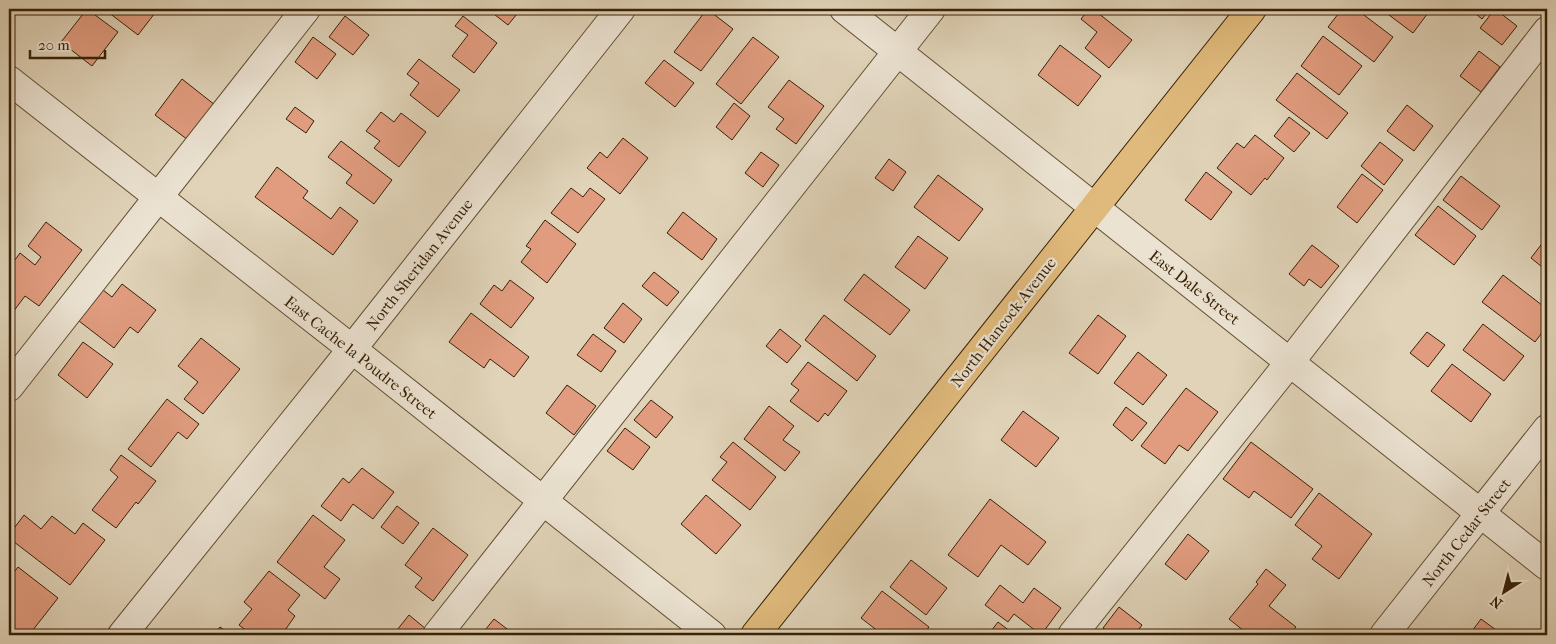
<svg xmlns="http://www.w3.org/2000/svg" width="1556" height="644" viewBox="0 0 1556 644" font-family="'IM FELL French Canon',serif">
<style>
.building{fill:#e19c7f;stroke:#382105}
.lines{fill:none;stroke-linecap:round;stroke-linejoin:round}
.minor-casing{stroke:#624e32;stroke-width:30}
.major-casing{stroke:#382105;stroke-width:30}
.minor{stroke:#ebe2d1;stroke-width:28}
.major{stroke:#e0ba7c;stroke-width:28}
.labels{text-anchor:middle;stroke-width:4.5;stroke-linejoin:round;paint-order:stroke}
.street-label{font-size:16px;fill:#382105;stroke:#ebe2d1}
</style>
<rect width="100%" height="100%" fill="#e0d3b8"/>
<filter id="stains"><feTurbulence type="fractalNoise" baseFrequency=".004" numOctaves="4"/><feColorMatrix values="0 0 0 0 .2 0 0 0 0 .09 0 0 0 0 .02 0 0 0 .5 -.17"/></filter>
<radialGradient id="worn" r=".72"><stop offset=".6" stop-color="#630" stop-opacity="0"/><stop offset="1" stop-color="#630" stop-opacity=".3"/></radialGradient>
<g class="building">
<polygon points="87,9 118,32 92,66 61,42"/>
<polygon points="104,9 158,9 138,35"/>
<polygon points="384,9 397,9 392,15"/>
<polygon points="491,9 521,9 508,25 490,11"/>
<polygon points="707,9 733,29 701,71 674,52"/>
<polygon points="1089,9 1093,9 1132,40 1109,68 1085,48 1097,32 1081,19"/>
<polygon points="1342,9 1356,9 1393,37 1374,62 1328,27"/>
<polygon points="1381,9 1431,9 1413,33"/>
<polygon points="1472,9 1490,9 1482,19 1471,10"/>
<polygon points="1495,9 1517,26 1502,45 1480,28"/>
<polygon points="345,16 369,35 353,55 329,37"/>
<polygon points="463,16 497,43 474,73 452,56 468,35 455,26"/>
<polygon points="1323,36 1362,66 1339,95 1301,66"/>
<polygon points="313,37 336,54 317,79 295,62"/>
<polygon points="753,37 779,57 741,104 716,84"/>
<polygon points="1060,45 1101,76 1078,106 1038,75"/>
<polygon points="1479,51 1500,67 1481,92 1460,76"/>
<polygon points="419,59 460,90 438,117 410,95 419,83 407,74"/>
<polygon points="664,60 694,83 675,107 645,83"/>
<polygon points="1297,73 1348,113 1327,139 1276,100"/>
<polygon points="182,79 215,105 188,140 155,115"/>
<polygon points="789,80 824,106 796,144 776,129 784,119 768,107"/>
<polygon points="734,103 750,116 732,140 716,127"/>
<polygon points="1407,105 1433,126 1414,151 1387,131"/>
<polygon points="295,107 314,121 306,133 286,119"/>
<polygon points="381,112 394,122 401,113 426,132 399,167 374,148 380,141 366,131"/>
<polygon points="1289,117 1310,133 1294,152 1274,136"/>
<polygon points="1255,135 1284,158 1267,180 1265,178 1251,195 1217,168 1237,143 1244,148"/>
<polygon points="623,138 648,158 620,194 587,168 600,152 607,158"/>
<polygon points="341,141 392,180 374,204 346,183 352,175 328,157"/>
<polygon points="1380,142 1403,160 1384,185 1361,166"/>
<polygon points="761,152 779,165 763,187 745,173"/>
<polygon points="889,159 906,172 893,191 875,178"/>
<polygon points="277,167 308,191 303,198 331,219 340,207 358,221 333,255 255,197"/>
<polygon points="1206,172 1232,192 1211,220 1185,200"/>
<polygon points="1362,174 1383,190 1357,223 1337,207"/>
<polygon points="938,175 983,209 959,241 914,207"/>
<polygon points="1461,176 1500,206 1482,230 1443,200"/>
<polygon points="571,188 583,197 590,188 605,199 578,233 551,213"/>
<polygon points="1438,206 1476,236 1454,265 1415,235"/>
<polygon points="683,212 717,239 702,260 667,233"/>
<polygon points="545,220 576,244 547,283 521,262 531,249 526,246"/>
<polygon points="46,222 82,250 39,306 25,296 13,312 9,309 9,268 20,253 35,265 41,257 28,246"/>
<polygon points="918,236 948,258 925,289 895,267"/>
<polygon points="1547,237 1547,271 1531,258"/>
<polygon points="1312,245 1339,266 1321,288 1309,279 1304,286 1289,274"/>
<polygon points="654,272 679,292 667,306 642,286"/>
<polygon points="864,274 910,310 890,335 844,300"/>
<polygon points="1503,275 1547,309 1547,326 1535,342 1482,302"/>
<polygon points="510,280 534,298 511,328 480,304 494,285 502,291"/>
<polygon points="122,284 156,310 138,333 130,327 114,348 79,321 103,290 112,297"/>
<polygon points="623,303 642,319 624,343 604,328"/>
<polygon points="471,313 529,357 514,377 490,359 484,368 449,342"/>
<polygon points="824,315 876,356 857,381 805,340"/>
<polygon points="1098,315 1126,336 1098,374 1069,353"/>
<polygon points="1483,324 1524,356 1504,381 1463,350"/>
<polygon points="780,329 801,346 787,363 766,346"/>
<polygon points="1427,332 1445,345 1428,367 1410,353"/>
<polygon points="593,334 616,351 601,372 577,355"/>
<polygon points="201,338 240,369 203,414 184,399 198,382 178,366"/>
<polygon points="83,342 113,364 87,398 58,375"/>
<polygon points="1138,352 1167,375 1143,405 1114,383"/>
<polygon points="808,362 847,391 828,416 825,413 818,422 790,401 799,390 791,384"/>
<polygon points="1452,364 1491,394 1471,422 1431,391"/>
<polygon points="567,385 596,406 574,435 546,413"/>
<polygon points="1186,388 1218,412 1188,451 1179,445 1165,464 1141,446"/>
<polygon points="167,399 199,424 187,439 178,432 151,467 128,449"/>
<polygon points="651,400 673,417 656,438 634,420"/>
<polygon points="769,406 794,426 783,440 800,452 785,471 744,439"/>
<polygon points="1126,407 1147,423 1132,441 1113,425"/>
<polygon points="1023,411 1059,438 1036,467 1001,440"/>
<polygon points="625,428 650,447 633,470 607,451"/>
<polygon points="733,442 776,477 750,510 712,480 727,462 720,457"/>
<polygon points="1251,442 1313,489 1291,518 1254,491 1249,498 1223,479"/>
<polygon points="121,455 156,481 138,504 136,502 116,528 92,510 118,477 110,470"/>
<polygon points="362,468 394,492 373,519 353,504 341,521 321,506 343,478 349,483"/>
<polygon points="1319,493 1372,534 1339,579 1312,559 1322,546 1295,525"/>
<polygon points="706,495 741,525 716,554 681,524"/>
<polygon points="990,499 1046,542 1028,565 1001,545 978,577 948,555"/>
<polygon points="397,506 419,523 403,544 381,527"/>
<polygon points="24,515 41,529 52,516 75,534 83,523 105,540 70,585 9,538 9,535"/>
<polygon points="313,515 345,540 324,567 340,579 325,599 277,562"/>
<polygon points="433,528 468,555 433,601 415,587 422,578 405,565"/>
<polygon points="1188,534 1209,551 1186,580 1165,564"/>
<polygon points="911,560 947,588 926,615 890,587"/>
<polygon points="18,567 58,598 29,635 18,635 9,628 9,606 14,599 9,595 9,579"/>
<polygon points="1266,569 1286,585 1269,606 1296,627 1289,635 1249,635 1229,619 1258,584 1256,582"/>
<polygon points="269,571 300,595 288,610 295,616 283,633 286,635 252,635 239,625 252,609 244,602"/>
<polygon points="1000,585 1023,603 1034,588 1061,608 1041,635 1014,614 1008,622 985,605"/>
<polygon points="882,591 929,627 923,635 883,635 861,618"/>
<polygon points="1119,607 1142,625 1135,635 1113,635 1103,628"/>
<polygon points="409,615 426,629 421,635 393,635"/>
<polygon points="494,619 515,635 481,635"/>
<polygon points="1481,619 1503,635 1469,635"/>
<polygon points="998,622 1015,635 988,635"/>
<polygon points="220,627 231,635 214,635"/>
</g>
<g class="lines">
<defs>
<g id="minor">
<polyline points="844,9 1547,566"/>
<polyline points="9,80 352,349 712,635"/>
<polyline points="9,387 306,9"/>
<polyline points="122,635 352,349 621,9"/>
<polyline points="437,635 931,9"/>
<polyline points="1072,635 1290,362 1547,31"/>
<polyline points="1384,635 1547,429"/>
</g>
<polyline id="major" points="755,635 1252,9"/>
</defs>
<use href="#minor" class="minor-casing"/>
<use href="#major" class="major-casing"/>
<use href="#minor" class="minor"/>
<use href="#major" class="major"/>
</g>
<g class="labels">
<g class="street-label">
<text transform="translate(419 264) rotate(-52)" y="6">North Sheridan Avenue</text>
<text transform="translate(1195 287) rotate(38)" y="6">East Dale Street</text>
<text transform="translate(1003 322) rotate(-52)" y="6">North Hancock Avenue</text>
<text transform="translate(361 357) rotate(38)" y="6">East Cache la Poudre Street</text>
<text transform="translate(1466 532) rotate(-52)" y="6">North Cedar Street</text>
</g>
</g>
<rect width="1556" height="644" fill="none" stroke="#e0d3b8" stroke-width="30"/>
<rect x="10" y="10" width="1536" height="624" fill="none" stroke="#382105" stroke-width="2.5"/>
<rect x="15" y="15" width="1526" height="614" fill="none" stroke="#382105"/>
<g transform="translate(1504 592) rotate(216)" stroke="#ebe2d1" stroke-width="4" paint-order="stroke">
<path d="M0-4L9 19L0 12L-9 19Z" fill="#382105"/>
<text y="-8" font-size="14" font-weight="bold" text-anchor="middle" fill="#382105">N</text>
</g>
<path d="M30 50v8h75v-8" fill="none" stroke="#382105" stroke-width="2.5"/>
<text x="38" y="50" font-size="15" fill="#382105" stroke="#ebe2d1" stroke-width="4" paint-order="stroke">20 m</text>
<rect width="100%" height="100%" filter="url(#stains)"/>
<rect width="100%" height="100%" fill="url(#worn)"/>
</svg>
